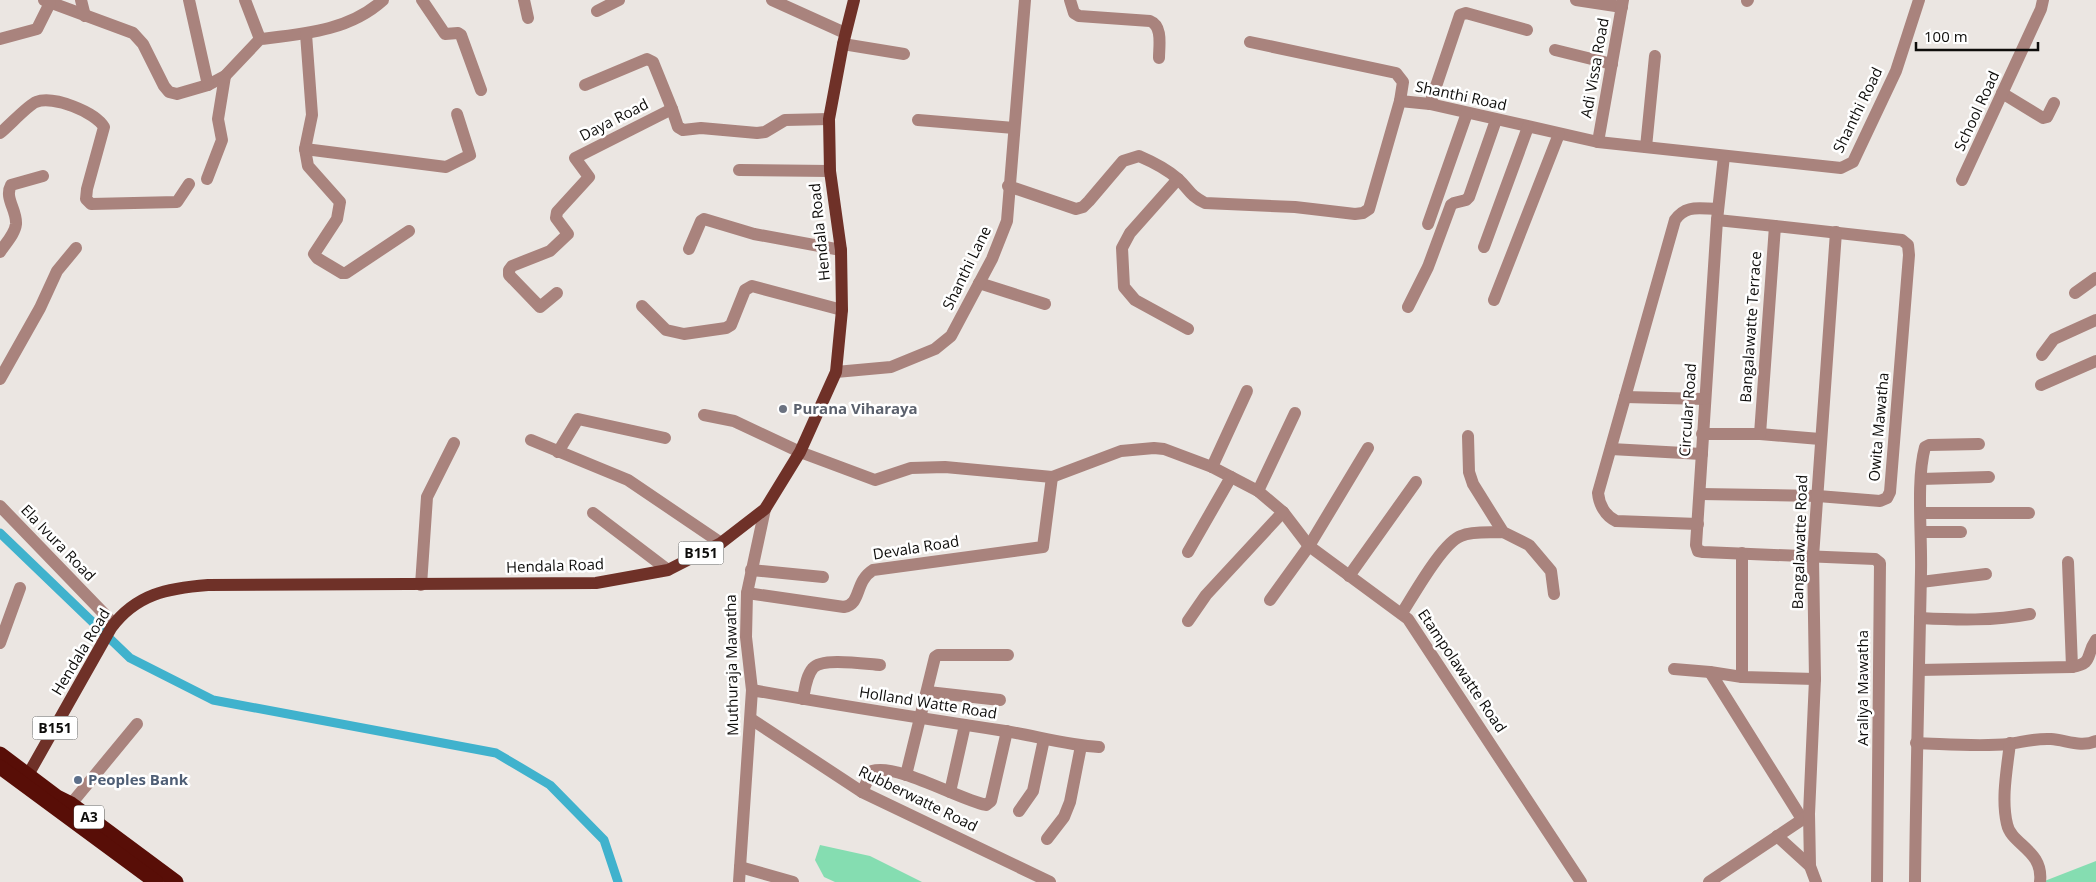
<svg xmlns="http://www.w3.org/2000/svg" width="2096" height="882" viewBox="0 0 2096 882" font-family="'Open Sans',sans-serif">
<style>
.green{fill:#85ddb1}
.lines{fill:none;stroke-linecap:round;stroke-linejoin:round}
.canal{stroke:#40b2cd;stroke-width:9}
.minor{stroke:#a9837d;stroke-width:12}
.major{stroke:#6f3128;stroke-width:12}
.highway{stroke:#580e07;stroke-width:15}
.worship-dot{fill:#6b7280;stroke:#fff;stroke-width:2}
.service-dot{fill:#5c6f8a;stroke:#fff;stroke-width:2}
.labels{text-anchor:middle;stroke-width:5;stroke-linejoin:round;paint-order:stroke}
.shield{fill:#fff;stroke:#565654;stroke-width:1}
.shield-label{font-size:14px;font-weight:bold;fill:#0e0d0b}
.street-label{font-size:15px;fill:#0e0d0b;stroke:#fff}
.worship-label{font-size:15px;font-weight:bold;fill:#5b616d;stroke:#fff;text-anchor:start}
.service-label{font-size:15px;font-weight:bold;fill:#4e5e75;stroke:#fff;text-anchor:start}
</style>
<rect width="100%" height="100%" fill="#ebe6e2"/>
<g class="green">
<polygon points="820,845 870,856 922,882 835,882 824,877 815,860"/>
<polygon points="2096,861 2096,882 2042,882"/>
</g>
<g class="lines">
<polyline class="canal" points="0,533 130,658 213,700 496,753 550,785 604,840 618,882"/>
<g class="minor">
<path d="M44 0 133 33 143 44 164 86 169 92 177 94 208 85 225 76 260 39C303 34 349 31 383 0"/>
<polyline points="81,0 85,16"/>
<polyline points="189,0 208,85"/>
<polyline points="245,0 260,39"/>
<polyline points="422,0 445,34 458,33 461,35 481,90"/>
<polyline points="524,0 528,18"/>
<polyline points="772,0 845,33"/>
<path d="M1070 0 1074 13 1079 16 1150 21C1163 26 1159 46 1159 58"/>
<polyline points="1576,0 1622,7"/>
<polyline points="1747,1 1748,0"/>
<polyline points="597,11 619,0"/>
<polyline points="306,34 312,115 305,149 308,166 340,202 337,219 314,254 317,258 342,273 346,273 409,231"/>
<polyline points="0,39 37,29 50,3"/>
<polyline points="1250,42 1396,73 1403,82 1400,101"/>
<polyline points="843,44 904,54"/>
<polyline points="1555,50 1612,64"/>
<polyline points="585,85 647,59 653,62 672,109"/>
<polyline points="2002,93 2043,118 2047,117 2054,103"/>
<polyline points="1430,104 1460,15 1466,13 1527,30"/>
<polyline points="918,120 1014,128"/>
<path d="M0 133C8 127 28 105 36 102 53 95 95 112 104 127L87 189 86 199 91 204 177 202 189 184"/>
<polyline points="1598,142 1623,0"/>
<polyline points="1646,147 1655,56"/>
<polyline points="305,149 446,167 470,155 457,114"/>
<polyline points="1724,156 1717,220 1696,545 1698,551 1703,552 1875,559 1880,563 1877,882"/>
<polyline points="739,170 830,171"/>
<polyline points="207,179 222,140 218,119 225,76"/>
<polyline points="1178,179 1130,233 1122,248 1124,287 1135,300 1188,329"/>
<polyline points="1962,180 2041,9 2043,0"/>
<path d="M1008 186 1076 209 1083 207 1089 201 1123 161 1139 156C1153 162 1167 169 1178 179 1190 190 1189 195 1205 203L1295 207 1355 214 1363 213 1369 209 1400 101 1430 104 1598 142 1841 168 1853 162 1896 71 1919 0"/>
<polyline points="1717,220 1775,226"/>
<polyline points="1428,224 1467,113"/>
<polyline points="1484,247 1528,127"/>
<polyline points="689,249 701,221 704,219 754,234 841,250"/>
<path d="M0 252C5 244 15 234 16 224 17 210 4 198 11 185L43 176"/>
<polyline points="979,283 1045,304"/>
<polyline points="557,293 540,307 509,275 509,270 512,266 550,251 568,234 556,218 557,212 589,177 575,158 672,109 678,127 683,130 701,128 757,133 765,132 785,120 829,119"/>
<polyline points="2075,293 2096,278"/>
<polyline points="1494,300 1559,134"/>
<polyline points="642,306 666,330 684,334 726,328 731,325 745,290 752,286 842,310"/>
<polyline points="1408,307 1428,267 1451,205 1454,203 1466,200 1469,197 1496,120"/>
<polyline points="2042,355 2054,339 2096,320"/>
<polyline points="836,372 891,367 935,349 951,336 992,259 1007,221 1025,0"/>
<polyline points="0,379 40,308 57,271 76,248"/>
<polyline points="2041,385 2096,361"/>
<polyline points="1625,397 1705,399"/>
<polyline points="704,415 734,421 800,452 875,480 911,468 945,467 1052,477 1121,451 1154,448 1164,449 1212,467 1258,491 1283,512 1309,546 1408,619 1581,882"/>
<polyline points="1760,434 1820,439"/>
<polyline points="1468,436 1469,472 1473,484 1503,532 1529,545 1551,571 1554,594"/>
<polyline points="531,440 628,480 721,543"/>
<polyline points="1611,449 1702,454"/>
<polyline points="558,452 578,419 665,438"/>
<polyline points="1212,467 1247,391"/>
<polyline points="1921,479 1989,477"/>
<polyline points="1258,491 1295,413"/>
<polyline points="1700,494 1818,496 1880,501 1887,498 1890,492 1909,255 1908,245 1902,240 1775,226 1760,434 1702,434"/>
<polyline points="0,506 114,624"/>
<polyline points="593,513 668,570"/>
<polyline points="1921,513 2029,513"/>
<path d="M1698 524 1616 521C1605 516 1599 504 1598 493L1675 220C1686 204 1700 209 1718 209"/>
<polyline points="1922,532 1961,532"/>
<polyline points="1188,552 1231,477"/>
<polyline points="1742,553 1742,677"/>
<polyline points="2068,562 2072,667"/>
<polyline points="751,570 823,577"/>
<polyline points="1349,576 1416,482"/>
<polyline points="1921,582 1986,574"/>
<polyline points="421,585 427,497 454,443"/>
<path d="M747 593 844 607C862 604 854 582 873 570L1043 547 1052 477"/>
<polyline points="1270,600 1309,546 1368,448"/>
<path d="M1402 613C1413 596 1443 542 1461 536 1473 531 1490 533 1503 532"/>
<path d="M1920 618C1958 620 1993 621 2030 614"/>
<polyline points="1188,621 1206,595 1283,512"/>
<polyline points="0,643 20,588"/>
<polyline points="1674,669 1710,672"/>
<path d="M1919 670 2072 667C2094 663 2085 656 2096 640"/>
<path d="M752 690C836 705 920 718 1005 731 1036 736 1067 745 1099 747"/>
<polyline points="928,692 1000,700"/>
<path d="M803 699C805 689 806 676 813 668 822 657 865 664 880 665"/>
<polyline points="751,719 862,792 1050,882"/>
<path d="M1916 743C1947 744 1978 747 2009 744 2023 742 2036 738 2051 739 2066 740 2081 748 2096 741"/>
<path d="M2010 743C2007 769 2001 799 2007 824 2011 845 2044 850 2040 882"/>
<polyline points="906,775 935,657 938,655 1008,655"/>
<path d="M862 792 872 771C897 763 958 799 986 805L991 801 1007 731"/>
<polyline points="950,792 965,725"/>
<polyline points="71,804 137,724"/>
<polyline points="1019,811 1033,791 1044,739"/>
<polyline points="1802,819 1710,672 1742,677 1815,679"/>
<polyline points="1777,836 1810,866"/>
<polyline points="1047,839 1064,817 1070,802 1081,746"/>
<polyline points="740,867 793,882"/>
<polyline points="739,882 752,690 746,637 747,593 765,509"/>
<polyline points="1709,882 1809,815"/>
<polyline points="1816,882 1810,866 1809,814 1815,679 1813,557 1836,232"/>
<path d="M1915 882C1916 779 1919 675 1921 572 1922 536 1916 480 1925 447L1929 445 1979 444"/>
</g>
<path class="major" d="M24 782 111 628C136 594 168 588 208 585L596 583 668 570 721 543 765 509 800 452 836 372 842 310 841 250 830 171 829 119 843 44 854 0"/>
<g class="highway">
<polyline points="0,754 57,797 71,804 176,882"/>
<polyline points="0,767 156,882"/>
</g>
</g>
<circle class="worship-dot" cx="783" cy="409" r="5"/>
<circle class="service-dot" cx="78" cy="780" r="5"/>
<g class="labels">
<g class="shield">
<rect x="678.5" y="541.5" width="45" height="23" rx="4"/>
<rect x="32.5" y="716.5" width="45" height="23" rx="4"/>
<rect x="74" y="805.5" width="30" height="23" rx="4"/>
</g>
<g class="shield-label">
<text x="701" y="558">B151</text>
<text x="55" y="733">B151</text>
<text x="89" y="822">A3</text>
</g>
<g class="street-label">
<text transform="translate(1595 68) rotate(-80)" y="5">Adi Vissa Road</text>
<text transform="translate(1461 96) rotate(12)" y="5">Shanthi Road</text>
<text transform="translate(1858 110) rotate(-64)" y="5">Shanthi Road</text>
<text transform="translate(1977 111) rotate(-65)" y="5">School Road</text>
<text transform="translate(614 120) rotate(-27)" y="5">Daya Road</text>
<text transform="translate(820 232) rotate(-96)" y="5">Hendala Road</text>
<text transform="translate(967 268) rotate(-64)" y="5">Shanthi Lane</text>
<text transform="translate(1751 327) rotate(-86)" y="5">Bangalawatte Terrace</text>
<text transform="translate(1688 410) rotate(-86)" y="5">Circular Road</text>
<text transform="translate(1879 427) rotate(-85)" y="5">Owita Mawatha</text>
<text transform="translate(1800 542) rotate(-88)" y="5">Bangalawatte Road</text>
<text transform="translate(58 543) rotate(46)" y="5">Ela Ivura Road</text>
<text transform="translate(916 548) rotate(-9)" y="5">Devala Road</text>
<text transform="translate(555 566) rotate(-2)" y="5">Hendala Road</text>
<text transform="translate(81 652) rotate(-59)" y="5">Hendala Road</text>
<text transform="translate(732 665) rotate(-91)" y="5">Muthuraja Mawatha</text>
<text transform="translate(1462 671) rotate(56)" y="5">Etampolawatte Road</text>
<text transform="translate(1863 688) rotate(-90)" y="5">Araliya Mawatha</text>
<text transform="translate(928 703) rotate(9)" y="5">Holland Watte Road</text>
<text transform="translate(918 799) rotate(26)" y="5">Rubberwatte Road</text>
</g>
<g class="worship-label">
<text x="793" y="414">Purana Viharaya</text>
</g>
<g class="service-label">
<text x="88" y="785">Peoples Bank</text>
</g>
</g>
<path d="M1916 42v8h122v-8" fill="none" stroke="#0e0d0b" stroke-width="2.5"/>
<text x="1924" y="42" font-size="15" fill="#0e0d0b" stroke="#ffffff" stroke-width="4" paint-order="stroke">100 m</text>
</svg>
